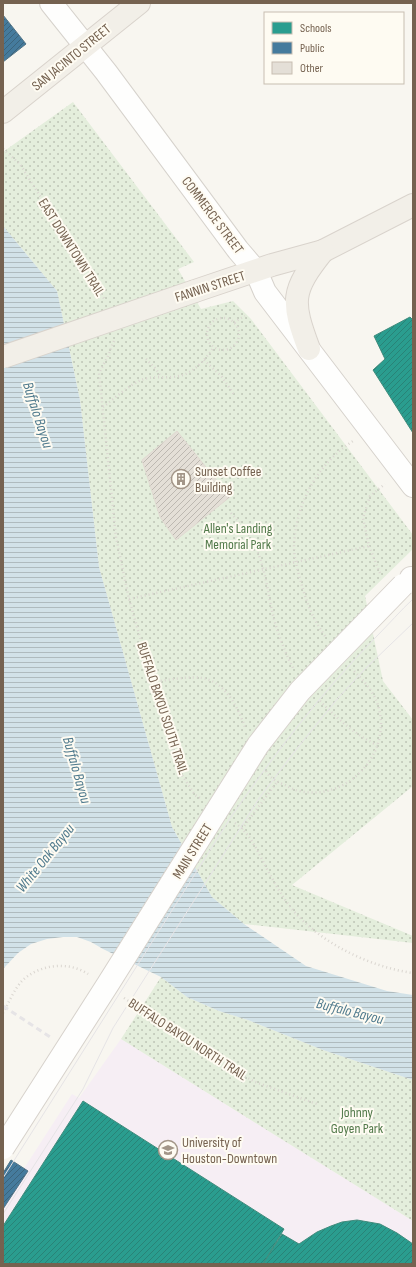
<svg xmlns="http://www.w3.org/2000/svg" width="416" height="1267" viewBox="0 0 416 1267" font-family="'Sofia Sans Condensed',sans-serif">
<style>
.education{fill:#f6eef4}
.green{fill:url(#green-dots)}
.water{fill:url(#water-rules)}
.schools{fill:url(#schools-hatch);stroke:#408b7c}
.public{fill:url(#public-hatch);stroke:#537486}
.building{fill:url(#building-hatch);stroke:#e1dad2}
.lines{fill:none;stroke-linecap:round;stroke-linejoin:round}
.tertiary-casing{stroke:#d6d2cc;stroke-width:24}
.secondary-casing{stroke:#d7d2cc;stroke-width:24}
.primary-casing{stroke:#d9d3cc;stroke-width:24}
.path{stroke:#dad6d0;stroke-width:2.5;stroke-dasharray:1 3;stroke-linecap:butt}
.tertiary{stroke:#fefefd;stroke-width:22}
.secondary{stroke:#fefefd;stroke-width:22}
.primary{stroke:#f2efe8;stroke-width:22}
.tram{stroke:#e6e4e6;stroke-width:1}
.rail{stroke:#e6e4e6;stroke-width:3;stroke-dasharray:6 4;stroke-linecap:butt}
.secondary-bridge-casing{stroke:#d7d2cc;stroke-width:24;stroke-linecap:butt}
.primary-bridge-casing{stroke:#d9d3cc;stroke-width:24;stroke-linecap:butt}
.secondary-bridge{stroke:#fefefd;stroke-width:22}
.primary-bridge{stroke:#f2efe8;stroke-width:22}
.labels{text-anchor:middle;stroke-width:4;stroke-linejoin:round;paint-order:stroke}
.street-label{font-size:14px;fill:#756250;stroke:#fefbf2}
.poi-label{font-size:14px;fill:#756250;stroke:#fefbf2;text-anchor:start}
.park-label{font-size:14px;fill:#517949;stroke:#fefbf2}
.water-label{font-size:15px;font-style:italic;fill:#4f7a8d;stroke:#fefbf2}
</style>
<defs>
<pattern id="green-dots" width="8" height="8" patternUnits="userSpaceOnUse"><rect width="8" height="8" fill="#e4eedc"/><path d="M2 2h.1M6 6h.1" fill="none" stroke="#bdc4b5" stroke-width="1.8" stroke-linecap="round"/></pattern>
<pattern id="water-rules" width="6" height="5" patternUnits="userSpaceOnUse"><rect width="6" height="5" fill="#d2e2e8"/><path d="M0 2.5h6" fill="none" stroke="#afbbbe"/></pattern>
<pattern id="schools-hatch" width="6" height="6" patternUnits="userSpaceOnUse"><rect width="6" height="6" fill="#2a9d8f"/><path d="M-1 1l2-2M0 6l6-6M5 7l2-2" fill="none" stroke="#298377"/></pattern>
<pattern id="public-hatch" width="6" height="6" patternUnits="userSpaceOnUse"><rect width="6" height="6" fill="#457b9d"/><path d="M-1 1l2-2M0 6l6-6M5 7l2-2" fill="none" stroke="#3c647c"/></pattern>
<pattern id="building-hatch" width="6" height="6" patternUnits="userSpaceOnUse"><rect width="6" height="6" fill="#e4dfd7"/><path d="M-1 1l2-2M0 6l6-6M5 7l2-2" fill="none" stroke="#bdb8b1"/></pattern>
</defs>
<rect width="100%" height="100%" fill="#f8f6f0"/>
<polygon class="education" points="121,1039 413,1221 413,1264 3,1264 3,1201 72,1094 79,1098"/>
<g class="green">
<polygon points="73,102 194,262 178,269 201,309 233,301 251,319 413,535 413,549 365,596 383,681 413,720 413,786 292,885 413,936 413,943 244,924 212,897 172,827 99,567 80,400 57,291 3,226 3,152"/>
<polygon points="161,977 187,997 219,1011 248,1020 323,1050 413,1080 413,1221 121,1039"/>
</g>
<polygon class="water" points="3,226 57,291 80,400 99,567 172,827 212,897 244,924 306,966 387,991 413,995 413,1080 323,1050 248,1020 219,1011 187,997 161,977 103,949 91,942 77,937 63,937 47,939 31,944 18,953 3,969"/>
<g class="schools">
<polygon points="410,317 413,320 413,433 373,370 385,359 374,336"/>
<polygon points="83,1101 284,1229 263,1264 3,1264 3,1226"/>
<polygon points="357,1220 380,1224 397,1233 413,1244 413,1264 263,1264 282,1234 299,1244 317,1232 331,1226 342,1222"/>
</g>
<g class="public">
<polygon points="3,15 26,44 3,62"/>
<polygon points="11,1160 28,1171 3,1209 3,1173"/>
</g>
<polygon class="building" points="177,431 230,497 176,540 160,517 142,460"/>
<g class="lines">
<defs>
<polyline id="tertiary" points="51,3 106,72 238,250 256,271 265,292 413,486"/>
<polyline id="secondary" points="411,578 413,578"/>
<g id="primary">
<polyline points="3,112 139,3"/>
<polyline points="195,291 272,265 323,251 413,205"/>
<path d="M309 349C291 301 291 291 323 251"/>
</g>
</defs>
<use href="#tertiary" class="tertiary-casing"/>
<use href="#secondary" class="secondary-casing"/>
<use href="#primary" class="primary-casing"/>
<g class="path">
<polyline points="3,149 20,164 105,300"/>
<circle cx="223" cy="334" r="16"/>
<polyline points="234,322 245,316"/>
<polyline points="114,341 108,356 99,373 116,537 129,599 171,745 182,775 195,795 200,798"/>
<polyline points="146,359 156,369 161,377"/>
<polyline points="204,360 222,377 235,396"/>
<path d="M103 407C115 398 128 386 141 380 151 376 162 378 172 377 192 376 203 362 214 347"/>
<path d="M231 513C241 524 250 534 256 548 266 570 268 596 274 619 279 637 285 652 293 668"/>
<polyline points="380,573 369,546 363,518 370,496 385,484"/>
<polyline points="129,599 369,546"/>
<path d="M325 636C314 621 308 606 303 589 299 576 294 560 294 547 295 505 317 464 353 441"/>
<path d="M153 682C169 680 187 676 202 678 226 682 238 708 245 727"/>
<path d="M320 701C337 718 355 735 377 745"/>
<path d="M266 771C271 779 277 782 285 785 289 787 294 790 299 791 346 802 391 755 379 709 375 692 363 680 352 669"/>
<path d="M235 823C253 835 261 860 272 878 278 889 284 899 292 909 320 943 370 967 413 973"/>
<polyline points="242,829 277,782"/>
<polyline points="124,998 230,1068 255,1082 317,1104"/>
<path d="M3 1013C8 1004 15 988 22 981 39 964 69 961 88 974"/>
</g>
<use href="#tertiary" class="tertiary"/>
<use href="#secondary" class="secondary"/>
<use href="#primary" class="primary"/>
<g class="tram">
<path d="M3 1178 231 817C275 753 322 692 377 636 389 624 400 611 413 599"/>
<polyline points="3,1214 83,1089 113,1028 260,797 299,746 338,698 366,668 413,623"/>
</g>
<polyline class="rail" points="3,1006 50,1037"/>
<defs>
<polyline id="secondary-bridge" points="3,1148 108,984 258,745 300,691 403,585"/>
<polyline id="primary-bridge" points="3,357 195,291"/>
</defs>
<use href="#secondary-bridge" class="secondary-bridge-casing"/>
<use href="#primary-bridge" class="primary-bridge-casing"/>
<use href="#secondary-bridge" class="secondary-bridge"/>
<use href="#primary-bridge" class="primary-bridge"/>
</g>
<defs>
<symbol id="building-ring" viewBox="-11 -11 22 22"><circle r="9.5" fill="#fefbf2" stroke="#a39688" stroke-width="1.5"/><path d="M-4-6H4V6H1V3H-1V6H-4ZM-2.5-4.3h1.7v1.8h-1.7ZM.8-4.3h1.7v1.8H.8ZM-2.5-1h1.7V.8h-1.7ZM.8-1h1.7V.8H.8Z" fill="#a39688"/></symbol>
<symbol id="university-ring" viewBox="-11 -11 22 22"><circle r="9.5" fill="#fefbf2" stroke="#a39688" stroke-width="1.5"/><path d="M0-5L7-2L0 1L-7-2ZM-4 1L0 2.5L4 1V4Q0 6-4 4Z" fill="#a39688"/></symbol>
</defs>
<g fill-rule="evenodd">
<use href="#building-ring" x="170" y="468" width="22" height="22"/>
<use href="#university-ring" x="157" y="1139" width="22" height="22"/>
</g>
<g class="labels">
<g class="street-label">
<text transform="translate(71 57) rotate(-39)" y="5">SAN JACINTO STREET</text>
<text transform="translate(213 215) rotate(53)" y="5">COMMERCE STREET</text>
<text transform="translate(72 247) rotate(58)" y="5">EAST DOWNTOWN TRAIL</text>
<text transform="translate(210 286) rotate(-18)" y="5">FANNIN STREET</text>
<text transform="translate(163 708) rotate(72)" y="5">BUFFALO BAYOU SOUTH TRAIL</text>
<text transform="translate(192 851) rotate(-58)" y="5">MAIN STREET</text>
<text transform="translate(188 1039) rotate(33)" y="5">BUFFALO BAYOU NORTH TRAIL</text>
</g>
<g class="poi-label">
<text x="195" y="476">Sunset Coffee<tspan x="195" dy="16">Building</tspan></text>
<text x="182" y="1147">University of<tspan x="182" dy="16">Houston-Downtown</tspan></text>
</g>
<g class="park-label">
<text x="238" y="533">Allen's Landing<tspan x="238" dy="16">Memorial Park</tspan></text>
<text x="357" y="1117">Johnny<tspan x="357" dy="16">Goyen Park</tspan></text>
</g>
<g class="water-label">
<text transform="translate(38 415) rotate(72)" y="5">Buffalo Bayou</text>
<text transform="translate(77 770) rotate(74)" y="5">Buffalo Bayou</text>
<text transform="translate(45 858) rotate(-51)" y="5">White Oak Bayou</text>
<text transform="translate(350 1011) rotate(14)" y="5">Buffalo Bayou</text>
</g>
</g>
<rect width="416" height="1267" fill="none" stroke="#756250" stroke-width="8"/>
<rect x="264" y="12" width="140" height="72" fill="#fefbf2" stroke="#c7beb1"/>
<rect x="272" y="22" width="20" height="12" fill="#2a9d8f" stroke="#c7beb1"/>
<text x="300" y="32" font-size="12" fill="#756250">Schools</text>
<rect x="272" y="42" width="20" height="12" fill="#457b9d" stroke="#c7beb1"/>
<text x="300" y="52" font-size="12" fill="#756250">Public</text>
<rect x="272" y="62" width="20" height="12" fill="#e4dfd7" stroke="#c7beb1"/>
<text x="300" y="72" font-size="12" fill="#756250">Other</text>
</svg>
